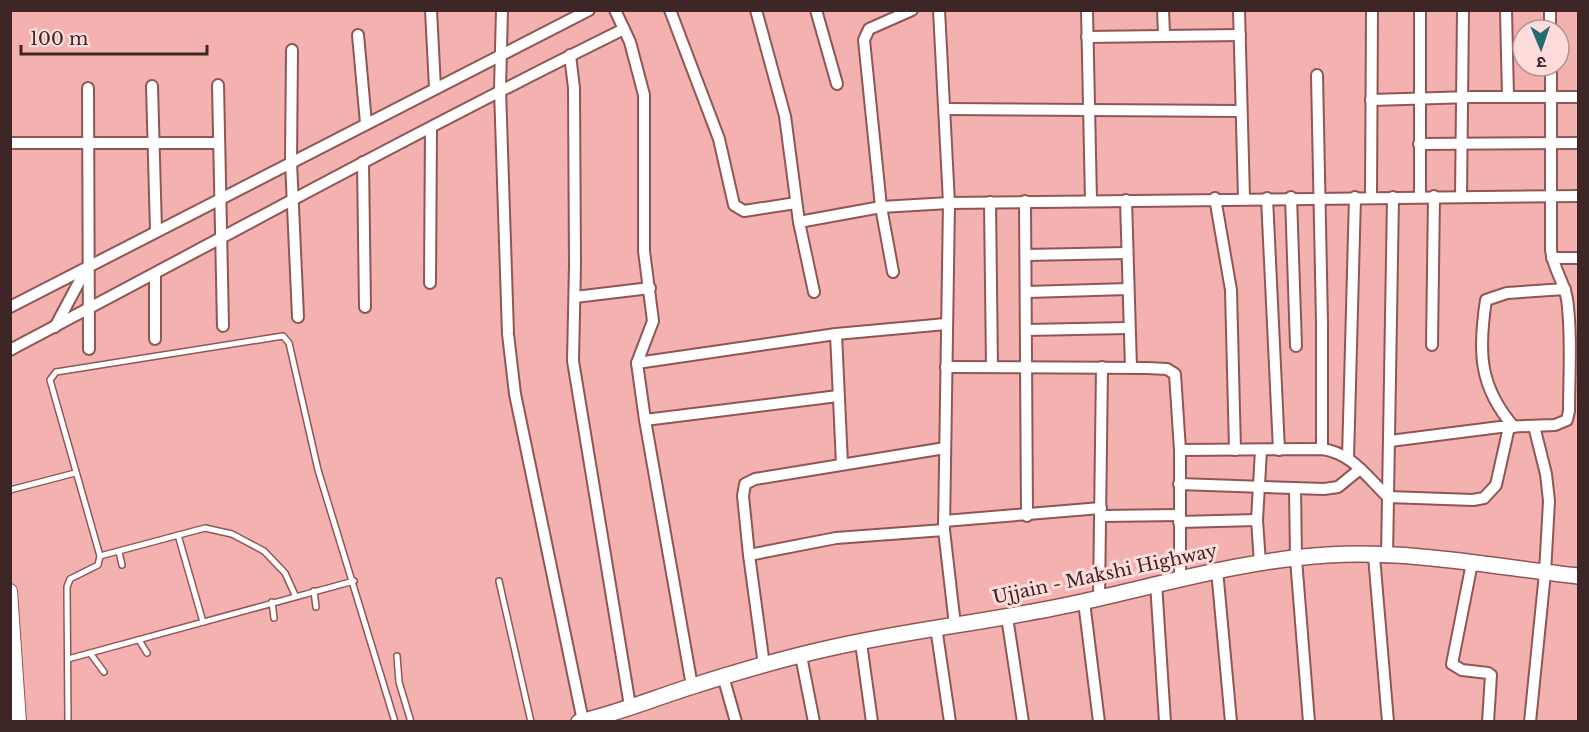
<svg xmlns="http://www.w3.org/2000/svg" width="1589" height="732" viewBox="0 0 1589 732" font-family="'Libre Baskerville','Noto Sans Devanagari',serif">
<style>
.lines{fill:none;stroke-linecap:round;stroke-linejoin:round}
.service-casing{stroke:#905656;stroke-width:8}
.minor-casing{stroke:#905656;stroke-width:14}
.tertiary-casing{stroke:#905656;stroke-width:16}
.secondary-casing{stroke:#905656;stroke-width:18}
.service{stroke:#fff;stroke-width:5}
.minor{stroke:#fff;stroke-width:10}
.tertiary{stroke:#fff;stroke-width:14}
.secondary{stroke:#fff;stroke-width:15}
.labels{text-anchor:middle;stroke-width:6;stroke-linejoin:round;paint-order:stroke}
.street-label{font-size:18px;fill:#3f2626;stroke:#fedcdb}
</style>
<rect width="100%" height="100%" fill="#f3b1b0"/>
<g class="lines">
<defs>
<g id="service">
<polyline points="10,490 75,473"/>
<polyline points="178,535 203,622"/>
<polyline points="119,552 122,565"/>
<polyline points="100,556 205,528 232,534 264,551 285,573 295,595"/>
<polyline points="499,581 531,722"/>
<polyline points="314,591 316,607"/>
<polyline points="272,602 274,618"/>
<polyline points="139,640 147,653"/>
<polyline points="90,653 104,672"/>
<polyline points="397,656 399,682 411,722"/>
<polyline points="68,659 354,581"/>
<polyline points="68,722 67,587 70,579 98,565 100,556 50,380 56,372 283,336 289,343 318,470 395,722"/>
</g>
<g id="minor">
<polyline points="431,10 435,88"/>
<polyline points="502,10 500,89 508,334 515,394 583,721"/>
<polyline points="615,10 630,42 644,95 644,251 653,321 637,363 645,420 692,686"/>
<polyline points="670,10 719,139 734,205 744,211 796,203"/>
<polyline points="756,10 785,116 799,222 814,292"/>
<polyline points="816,10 837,84"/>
<polyline points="939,10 949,203 944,530 955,625"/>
<polyline points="1087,10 1091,201"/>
<polyline points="1163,10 1164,34"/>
<polyline points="1239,10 1244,198"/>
<polyline points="1420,10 1420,197"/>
<polyline points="1506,10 1508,97"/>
<polyline points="1550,10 1550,30"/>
<polyline points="358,35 366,123"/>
<polyline points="1087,37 1240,35"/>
<polyline points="292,50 291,162 298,317"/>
<polyline points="570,55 574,88 575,265 573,361 630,706"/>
<polyline points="1317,75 1322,323 1322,449"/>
<polyline points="218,85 223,326"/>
<polyline points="152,86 156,231"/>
<polyline points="88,88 89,349"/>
<polyline points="1371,100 1472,97 1578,97"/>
<polyline points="945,109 1240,111"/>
<polyline points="10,143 218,143"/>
<polyline points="1419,144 1578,143"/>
<polyline points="363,162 365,307"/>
<polyline points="1291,197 1296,346"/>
<polyline points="1371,197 1372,10"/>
<polyline points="1461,197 1463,10"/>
<polyline points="1215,198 1231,290 1235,450"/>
<polyline points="1267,198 1279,450"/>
<polyline points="1126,200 1131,368"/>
<polyline points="1025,201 1027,516"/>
<polyline points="990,202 992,367"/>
<polyline points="799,222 881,207 949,203 1578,196"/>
<polyline points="1026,255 1127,253"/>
<polyline points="1552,258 1578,258"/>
<polyline points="893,272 881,207 864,40 869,29 912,10"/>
<polyline points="155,274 155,339"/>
<polyline points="430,283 431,129"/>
<polyline points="1027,292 1128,289"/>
<polyline points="575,297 650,288"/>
<polyline points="10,307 589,10"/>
<polyline points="55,327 86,269"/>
<polyline points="1026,330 1129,328"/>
<polyline points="836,334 842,464"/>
<polyline points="1432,345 1434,196"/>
<path d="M10 350C215 242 417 131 624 29"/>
<polyline points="637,363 836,334 946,324"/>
<polyline points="946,367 1147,368 1167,369 1175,374 1180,450 1180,577"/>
<polyline points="645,420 838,396"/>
<path d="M1514 427C1479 387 1478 352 1486 300L1507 293 1565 289"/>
<path d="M1390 441 1500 427 1555 425 1567 420 1569 411C1569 375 1572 335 1567 299 1564 282 1553 268 1551 250V66"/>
<path d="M1180 450 1322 449C1352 453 1367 477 1388 497L1473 500 1484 498 1496 485 1509 427"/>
<polyline points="1348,458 1355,197"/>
<polyline points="1179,484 1324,489 1338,487 1360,469"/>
<polyline points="1295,488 1296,559 1309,722"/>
<polyline points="1101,516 1179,515"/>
<polyline points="944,521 1101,508"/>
<polyline points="1179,522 1257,520"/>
<polyline points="749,555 836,538 944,530"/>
<polyline points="1374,556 1388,722"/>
<polyline points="1387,557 1393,197"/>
<polyline points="1260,563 1257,520 1261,450"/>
<polyline points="1472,563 1452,664 1462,670 1488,673 1491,675 1488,722"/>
<polyline points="1217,570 1231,722"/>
<polyline points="1156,583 1165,722"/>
<polyline points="1099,598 1102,367"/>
<polyline points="1084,602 1099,722"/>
<polyline points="1007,617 1023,722"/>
<polyline points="936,627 950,722"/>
<polyline points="861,643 872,722"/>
<polyline points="801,656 814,722"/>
<polyline points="764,665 749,555 743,496 745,484 755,479 945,448"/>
<polyline points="723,676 736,722"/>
<polyline points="1530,722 1545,573 1549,501 1546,474 1534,426"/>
</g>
<polyline id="tertiary" points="10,591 19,722"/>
<path id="secondary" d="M579 722C619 713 657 697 696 685 740 671 785 658 830 648 913 629 998 621 1082 602 1164 584 1244 560 1328 555 1412 550 1496 567 1578 576"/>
</defs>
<use href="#service" class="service-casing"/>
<use href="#minor" class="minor-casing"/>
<use href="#tertiary" class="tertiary-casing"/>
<use href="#secondary" class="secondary-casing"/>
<use href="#service" class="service"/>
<use href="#minor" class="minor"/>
<use href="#tertiary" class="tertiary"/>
<use href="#secondary" class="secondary"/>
</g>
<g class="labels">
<g class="street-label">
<text transform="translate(1105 574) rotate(-12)" y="6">Ujjain - Makshi Highway</text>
</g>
</g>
<rect width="1589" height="732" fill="none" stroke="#3f2626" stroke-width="24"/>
<g transform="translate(1541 48) rotate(178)"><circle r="28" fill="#fedcdb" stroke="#b29393" stroke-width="1.5"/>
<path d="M0-4.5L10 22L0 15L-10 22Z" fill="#216d71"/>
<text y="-9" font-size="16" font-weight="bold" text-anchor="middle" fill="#3f2626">उ</text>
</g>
<path d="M21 45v9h186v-9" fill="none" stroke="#3f2626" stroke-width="3"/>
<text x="30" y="45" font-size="18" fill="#3f2626" stroke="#fedcdb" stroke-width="4.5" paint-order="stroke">100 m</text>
</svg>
